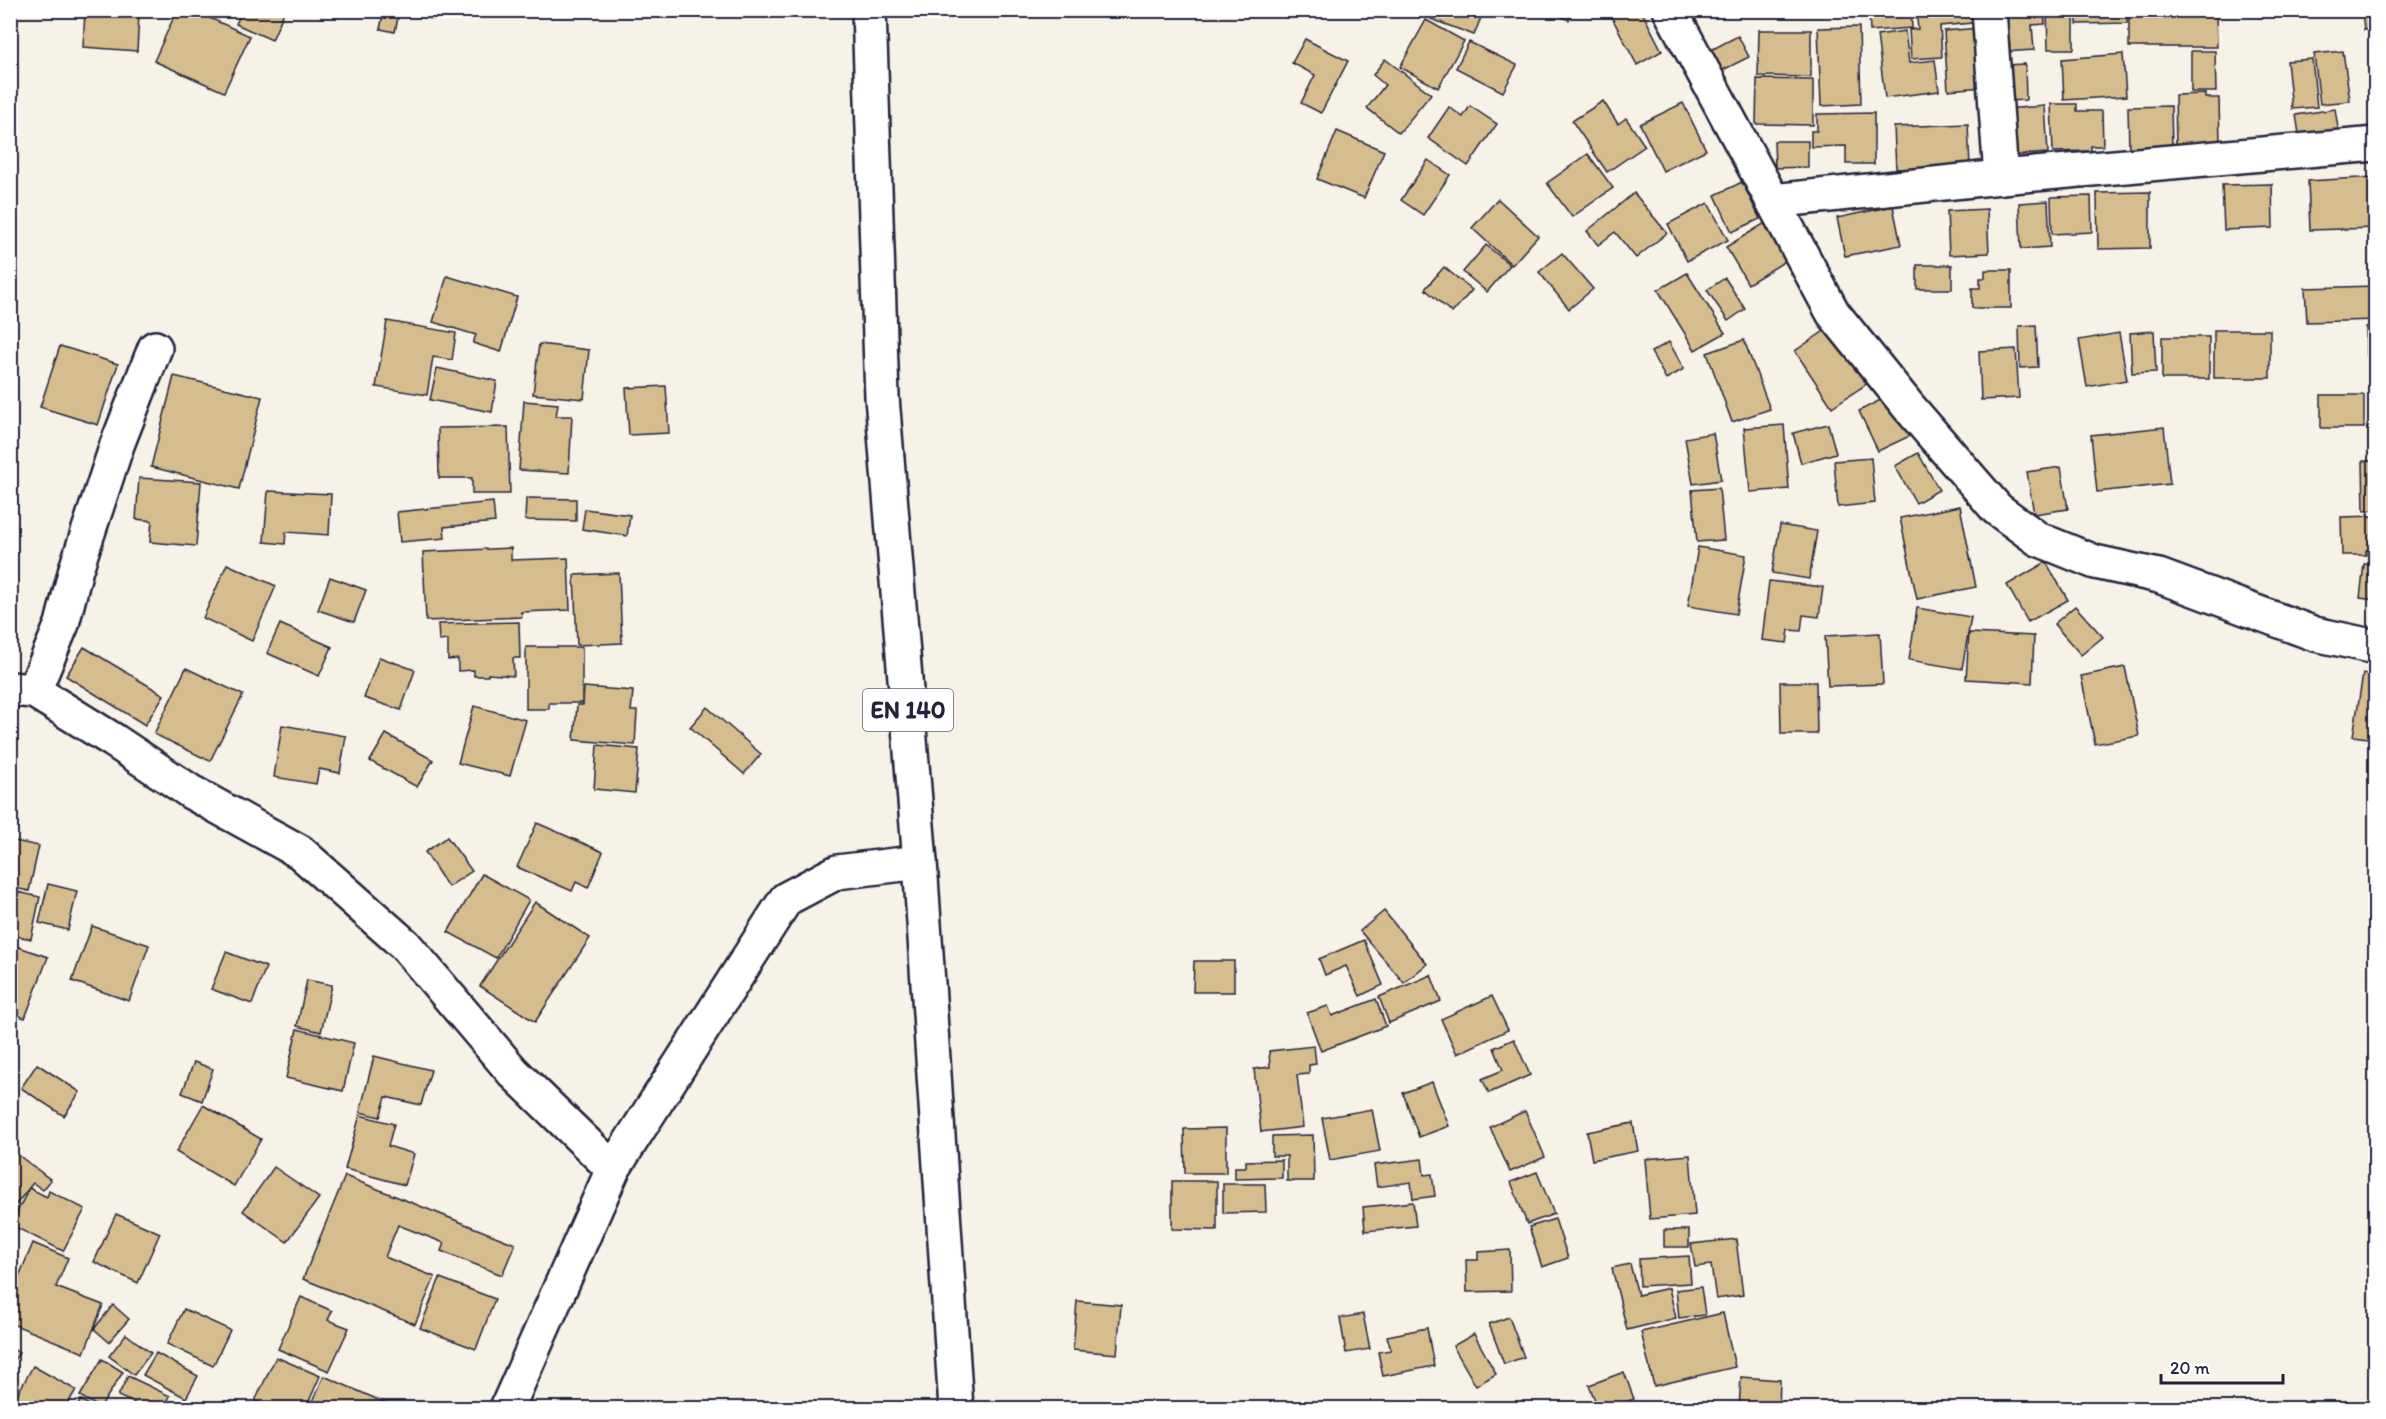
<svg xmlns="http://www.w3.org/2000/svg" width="2386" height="1419" viewBox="0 0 2386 1419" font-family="Itim,sans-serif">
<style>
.building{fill:#d6bd8d;stroke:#22223b;stroke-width:1.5}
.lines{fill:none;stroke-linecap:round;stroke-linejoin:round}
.street-casing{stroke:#22223b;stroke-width:38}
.primary-casing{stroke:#22223b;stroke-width:38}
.street{stroke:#fff;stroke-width:33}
.primary{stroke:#fff;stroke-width:33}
.labels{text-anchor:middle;stroke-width:4.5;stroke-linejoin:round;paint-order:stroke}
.shield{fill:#fff;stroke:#646476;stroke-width:1.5}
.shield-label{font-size:24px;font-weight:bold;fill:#22223b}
</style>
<rect width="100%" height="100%" fill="#f7f2e8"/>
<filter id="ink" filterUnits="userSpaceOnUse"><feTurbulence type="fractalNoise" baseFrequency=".0167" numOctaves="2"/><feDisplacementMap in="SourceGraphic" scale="12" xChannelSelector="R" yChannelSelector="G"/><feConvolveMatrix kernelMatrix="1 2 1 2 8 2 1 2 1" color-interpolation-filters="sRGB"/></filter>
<g filter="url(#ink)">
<g class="building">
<polygon points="177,10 192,10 250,36 224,92 154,61"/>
<polygon points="242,10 285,10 272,40 236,24"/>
<polygon points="384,10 435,10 433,19 399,12 395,32 380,29"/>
<polygon points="1434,10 1484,10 1474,35 1431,19"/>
<polygon points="1545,10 1573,10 1569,20"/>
<polygon points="1612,10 1641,10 1662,51 1637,65 1609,12"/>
<polygon points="1869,10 1911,10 1912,28 1870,31"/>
<polygon points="1916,10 1971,10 1972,23 1940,26 1942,57 1911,59 1909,30 1918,29"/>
<polygon points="2001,10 2044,10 2045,24 2032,25 2034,50 2003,52"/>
<polygon points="2047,10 2074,10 2074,49 2048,49"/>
<polygon points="2077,10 2127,10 2127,23 2077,24"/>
<polygon points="2129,10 2216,10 2217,47 2129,47"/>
<rect x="2283" y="10" width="13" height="5"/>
<polygon points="2362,10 2376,10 2376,29 2364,30"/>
<polygon points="85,11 139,14 137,51 83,47"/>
<polygon points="1426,20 1464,41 1438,88 1400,67"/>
<polygon points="1859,27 1861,104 1821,106 1818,28"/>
<polygon points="1979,28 1983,87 1948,90 1944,31"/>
<polygon points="1759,30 1811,30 1811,77 1758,76"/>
<polygon points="1905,31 1909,63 1935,60 1939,91 1885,98 1877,35"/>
<polygon points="1738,36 1749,57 1717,73 1707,52"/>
<polygon points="1305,39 1348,61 1321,113 1301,103 1315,75 1292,63"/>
<polygon points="1469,42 1517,65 1503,92 1456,68"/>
<polygon points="2191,51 2215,51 2216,92 2191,92"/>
<polygon points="2343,51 2350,101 2320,104 2314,54"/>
<polygon points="2123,54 2126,96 2064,100 2062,59"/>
<polygon points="1385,59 1431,94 1399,133 1367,108 1385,85 1373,75"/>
<polygon points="2312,59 2317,107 2292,109 2287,61"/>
<polygon points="2025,64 2026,100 2006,101 2005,65"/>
<polygon points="1757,79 1813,80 1813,125 1756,124"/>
<polygon points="2205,94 2205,98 2219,98 2220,145 2176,146 2175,95"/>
<polygon points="1603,101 1618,124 1626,118 1645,146 1607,172 1572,121"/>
<polygon points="2370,101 2376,101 2376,122 2371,122"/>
<polygon points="1683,103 1706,150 1663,171 1640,124"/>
<polygon points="2051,104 2077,104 2077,111 2102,111 2103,146 2091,146 2091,151 2053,152"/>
<polygon points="1470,106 1497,124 1468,166 1428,138 1449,107 1463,117"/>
<polygon points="2045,106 2048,153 2007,156 2004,109"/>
<polygon points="2171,106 2172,148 2129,149 2128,107"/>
<polygon points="2335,109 2339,134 2300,140 2296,115"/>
<polygon points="1874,113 1874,164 1846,164 1846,146 1811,147 1811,131 1817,131 1817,114"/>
<polygon points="1968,124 1970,166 1896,169 1894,127"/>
<polygon points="1337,131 1384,151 1364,198 1317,179"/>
<polygon points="1774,141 1808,141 1808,167 1775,168"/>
<polygon points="1588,154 1613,188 1572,217 1547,183"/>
<polygon points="1428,160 1450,175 1423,215 1401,200"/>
<polygon points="2376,177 2376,228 2310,230 2308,181"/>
<polygon points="1742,182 1760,219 1732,232 1715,195"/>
<polygon points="2272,184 2273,228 2224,230 2222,185"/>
<polygon points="2150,192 2150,248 2098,249 2097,193"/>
<polygon points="1634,193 1667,233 1636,258 1615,232 1598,245 1587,231"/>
<polygon points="2091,196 2092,232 2052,234 2051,197"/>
<polygon points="1498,199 1538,236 1512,265 1472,228"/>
<polygon points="2048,201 2050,247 2021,249 2019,203"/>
<polygon points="1708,203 1728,240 1687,261 1668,224"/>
<polygon points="1893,206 1901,245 1845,256 1837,218"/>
<polygon points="1987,209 1989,253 1949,255 1947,211"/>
<polygon points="1770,220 1792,257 1748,284 1726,247"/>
<polygon points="1486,245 1510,265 1487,292 1463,272"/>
<polygon points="1562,253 1593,289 1569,309 1539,272"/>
<rect x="1917" y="265" width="35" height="24"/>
<polygon points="1444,267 1472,290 1452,313 1425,289"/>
<polygon points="1985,270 2011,270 2011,308 1972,308 1972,288 1980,288 1980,278 1985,278"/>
<polygon points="1687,273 1725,333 1695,350 1658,290"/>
<polygon points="447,276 517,297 501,352 473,343 476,335 433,322"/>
<polygon points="1725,278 1745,309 1728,321 1707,290"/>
<polygon points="2376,286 2376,320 2307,322 2305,288"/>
<polygon points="387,321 456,333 452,360 433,357 427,395 376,387"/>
<polygon points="1836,323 1874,379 1832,407 1795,351"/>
<polygon points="2036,325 2038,367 2020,368 2019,326"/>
<polygon points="2366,327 2376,327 2376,356 2367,356"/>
<rect x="2214" y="330" width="56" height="48"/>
<polygon points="2154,331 2156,372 2132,373 2130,333"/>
<polygon points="2119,333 2127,380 2087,387 2079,340"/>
<rect x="2162" y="337" width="47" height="42"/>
<polygon points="1744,340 1770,409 1732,422 1707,353"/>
<polygon points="1669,342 1684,369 1666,379 1651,352"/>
<polygon points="539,344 589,350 584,399 533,394"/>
<polygon points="60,346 118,364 98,425 40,407"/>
<polygon points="2016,349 2019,398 1981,400 1979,351"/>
<polygon points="437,368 497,381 492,412 430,400"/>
<polygon points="174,376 262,397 239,489 151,467"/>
<polygon points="666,386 669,433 629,435 626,388"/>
<polygon points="1894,393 1914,434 1878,451 1859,411"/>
<rect x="2321" y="395" width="43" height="33"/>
<rect x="2373" y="399" width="3" height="44"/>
<polygon points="524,401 558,404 556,416 572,416 569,473 519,470"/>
<polygon points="1828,424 1836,453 1801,463 1793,433"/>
<polygon points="1784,425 1789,489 1750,492 1744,428"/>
<polygon points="508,427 510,494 472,494 472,478 439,478 438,428"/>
<polygon points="2164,427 2170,484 2097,492 2091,435"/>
<polygon points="1713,433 1721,480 1693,484 1685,438"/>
<polygon points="1918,453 1939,490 1916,503 1895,466"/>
<polygon points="1871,458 1875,503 1838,507 1834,461"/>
<polygon points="2363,461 2376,461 2376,510 2364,511"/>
<polygon points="2061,467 2068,509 2034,514 2027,472"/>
<polygon points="139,478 201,482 196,546 150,542 152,521 136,519"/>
<polygon points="1719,488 1724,540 1697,542 1692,490"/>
<polygon points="268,491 331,494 329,535 286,532 285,544 264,542"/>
<polygon points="526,498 576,499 576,521 525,520"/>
<polygon points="493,502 495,522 444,527 445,538 400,542 397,512"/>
<polygon points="1960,506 1976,587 1917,599 1900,518"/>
<polygon points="585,509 630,515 627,536 582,529"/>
<polygon points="2376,516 2376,550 2366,550 2366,555 2342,555 2341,517"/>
<polygon points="1780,525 1817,531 1809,579 1772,573"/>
<polygon points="1698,547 1746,555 1736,614 1688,606"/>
<polygon points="511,548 511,560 568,558 570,610 521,612 522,617 426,621 423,552"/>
<polygon points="2046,562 2068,600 2028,622 2007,585"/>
<polygon points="227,564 276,586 252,641 203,618"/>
<polygon points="2364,564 2376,565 2376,600 2360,598"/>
<polygon points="619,573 622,643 577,645 574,575"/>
<polygon points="330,577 366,590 354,622 318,610"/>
<polygon points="1769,581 1823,587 1819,617 1803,615 1801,631 1789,630 1787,643 1762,640"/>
<polygon points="2075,606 2103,637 2081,655 2054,624"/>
<polygon points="1917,608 1971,617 1962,669 1909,660"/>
<polygon points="519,622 520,658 513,658 514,676 488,674 488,676 474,676 474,670 458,671 458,659 448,660 448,640 439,641 438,624"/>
<polygon points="280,624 332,647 319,676 267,653"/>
<polygon points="1880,633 1883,684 1828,686 1825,636"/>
<polygon points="1969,633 2034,636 2032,683 1966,679"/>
<polygon points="84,647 164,695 145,725 66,676"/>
<polygon points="526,647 582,647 582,703 549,703 549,709 526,709"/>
<polygon points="379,657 415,670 401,710 364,698"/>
<polygon points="2125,667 2139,736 2095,744 2081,676"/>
<polygon points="186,668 243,695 210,761 154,734"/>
<polygon points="2363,674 2376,676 2376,739 2353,736"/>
<polygon points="1780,682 1816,682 1817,734 1781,734"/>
<polygon points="584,687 633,691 631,711 637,711 635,745 574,740 577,705 583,705"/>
<polygon points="474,706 526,720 510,776 458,763"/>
<polygon points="707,707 761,754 744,774 690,727"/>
<polygon points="282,725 346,736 340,773 319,769 316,784 274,777"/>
<polygon points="386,734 433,760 417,787 370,761"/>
<polygon points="597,745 639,749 635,793 594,789"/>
<polygon points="537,823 603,852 588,888 576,882 572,891 517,867"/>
<polygon points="447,837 472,871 448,887 425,852"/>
<polygon points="10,840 39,846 29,891 10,887"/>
<polygon points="482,874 529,900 496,958 448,932"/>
<polygon points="48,884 77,891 68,930 39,923"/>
<polygon points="13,891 40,897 31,939 10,935 10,901"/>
<polygon points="535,902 590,938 535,1022 480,986"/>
<polygon points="1384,911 1427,964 1404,983 1360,931"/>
<polygon points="92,926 149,945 129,1001 72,981"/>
<polygon points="1364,940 1383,985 1360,996 1346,966 1325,975 1319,959"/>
<polygon points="10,944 48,957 25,1018 10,1013"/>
<polygon points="226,952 266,967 252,1004 211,989"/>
<polygon points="1194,961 1234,961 1234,992 1193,992"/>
<polygon points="1431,975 1441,1001 1389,1023 1379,997"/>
<polygon points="307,980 332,985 321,1032 297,1026"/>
<polygon points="1492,996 1508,1030 1457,1054 1441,1019"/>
<polygon points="1376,999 1386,1026 1321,1051 1307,1013 1328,1006 1332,1016"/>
<polygon points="297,1029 354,1043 343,1091 286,1078"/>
<polygon points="1514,1039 1530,1075 1489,1093 1482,1079 1503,1070 1494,1048"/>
<polygon points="1314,1046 1316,1064 1309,1065 1309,1074 1297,1075 1303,1127 1261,1132 1254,1069 1270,1067 1269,1051"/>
<polygon points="374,1056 431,1070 421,1105 386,1097 380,1117 360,1112"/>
<polygon points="194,1062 213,1069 202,1101 182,1093"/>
<polygon points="37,1064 80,1092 64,1116 21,1088"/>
<polygon points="1432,1082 1449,1126 1419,1137 1403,1093"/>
<polygon points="203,1105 261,1139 234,1186 176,1152"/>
<polygon points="1372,1109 1380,1151 1330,1160 1322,1118"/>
<polygon points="1525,1111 1545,1157 1510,1172 1490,1127"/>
<polygon points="360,1115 394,1124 388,1146 414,1154 405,1185 345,1169"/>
<polygon points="1633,1123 1638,1151 1592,1160 1587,1132"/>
<polygon points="1226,1128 1226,1173 1185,1173 1184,1129"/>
<polygon points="1313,1135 1314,1181 1287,1181 1287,1156 1272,1156 1272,1136"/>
<polygon points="13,1151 51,1180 43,1190 33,1183 10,1212 10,1154"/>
<polygon points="1690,1155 1695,1215 1650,1219 1645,1159"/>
<polygon points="1422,1159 1424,1175 1432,1174 1435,1196 1413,1199 1411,1182 1377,1187 1374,1165"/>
<polygon points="1282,1160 1282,1178 1235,1179 1235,1167 1246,1167 1246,1161"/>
<polygon points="274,1167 319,1198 287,1242 243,1211"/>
<polygon points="1537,1172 1554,1214 1527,1224 1511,1182"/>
<polygon points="345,1176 515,1244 502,1275 441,1251 444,1243 398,1225 385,1257 435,1277 415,1324 303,1279"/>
<polygon points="1172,1181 1217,1181 1217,1230 1172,1229"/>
<polygon points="1223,1184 1265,1184 1266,1212 1223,1213"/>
<polygon points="29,1188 47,1197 49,1191 85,1209 63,1251 11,1225"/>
<polygon points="1413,1202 1416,1226 1365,1231 1363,1207"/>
<polygon points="116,1214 160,1233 138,1283 94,1262"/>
<polygon points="1555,1219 1568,1258 1542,1267 1529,1227"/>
<rect x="1664" y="1230" width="25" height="17"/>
<polygon points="1736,1239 1743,1295 1716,1299 1711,1265 1695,1267 1691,1244"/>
<polygon points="33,1243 68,1258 56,1287 103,1305 84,1353 10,1323 10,1298"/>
<polygon points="1510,1250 1511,1291 1467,1292 1466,1260 1478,1260 1478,1252"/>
<polygon points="1689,1256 1691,1283 1640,1286 1639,1259"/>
<polygon points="1630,1264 1638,1295 1669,1288 1676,1318 1627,1330 1612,1268"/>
<polygon points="440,1278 495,1299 476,1349 420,1328"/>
<polygon points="1701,1287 1705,1315 1679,1318 1676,1290"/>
<polygon points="301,1297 332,1311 328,1320 349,1328 329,1371 278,1349"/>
<polygon points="1077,1301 1121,1305 1117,1354 1073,1350"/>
<polygon points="113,1305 129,1319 109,1342 94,1329"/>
<polygon points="184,1309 230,1330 213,1366 167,1344"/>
<polygon points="1723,1313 1735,1367 1654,1386 1641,1332"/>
<polygon points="1363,1314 1370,1349 1346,1353 1340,1318"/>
<polygon points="1509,1317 1524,1357 1504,1364 1489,1324"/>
<polygon points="1427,1328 1434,1366 1383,1376 1378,1352 1391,1350 1387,1336"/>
<polygon points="126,1334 151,1353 134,1375 109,1356"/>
<polygon points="1474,1334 1496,1374 1476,1386 1453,1346"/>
<polygon points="10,1347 19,1353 10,1366"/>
<polygon points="156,1353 198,1376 186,1398 143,1375"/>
<polygon points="276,1357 320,1376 306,1408 272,1408 255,1401"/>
<polygon points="102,1359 123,1372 100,1408 80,1396"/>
<polygon points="33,1366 76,1390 65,1408 10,1408"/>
<polygon points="1624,1372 1634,1399 1608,1408 1598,1408 1589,1385"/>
<polygon points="128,1376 170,1396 164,1408 145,1408 118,1396"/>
<polygon points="324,1376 397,1408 310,1408"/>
<polygon points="1741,1377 1780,1380 1779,1408 1739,1408"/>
<polygon points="81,1400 94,1408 76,1408"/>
<polygon points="1709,1404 1709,1408 1683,1408"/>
</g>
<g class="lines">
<defs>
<g id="street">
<polyline points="1670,10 1833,313 1908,406 1997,509 2038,539 2095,562 2159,576 2315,634 2376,647"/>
<polyline points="1989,10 2001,177"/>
<polyline points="1772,201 2001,177 2376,144"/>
<polyline points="10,689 34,691 113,740 191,792 300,852 405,945 513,1072 613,1169"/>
<polyline points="34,691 62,624 76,569 117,445 155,348"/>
<polyline points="507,1408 613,1169 786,899 837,872 920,862"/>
</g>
<polyline id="primary" points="869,10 882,397 920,862 956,1408"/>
</defs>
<use href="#street" class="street-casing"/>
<use href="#primary" class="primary-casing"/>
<use href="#street" class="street"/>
<use href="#primary" class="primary"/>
</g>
</g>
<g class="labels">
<rect class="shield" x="863" y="689" width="90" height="42" rx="4.5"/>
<g class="shield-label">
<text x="908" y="718">EN 140</text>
</g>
</g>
<rect width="2386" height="1419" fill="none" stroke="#fff" stroke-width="36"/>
<rect x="18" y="18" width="2350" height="1383" fill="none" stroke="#22223b" stroke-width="2" filter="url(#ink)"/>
<path d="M2161 1374v9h122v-9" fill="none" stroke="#22223b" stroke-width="3"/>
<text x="2170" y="1374" font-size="18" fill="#22223b" stroke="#ffffff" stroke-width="4.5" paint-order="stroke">20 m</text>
</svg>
